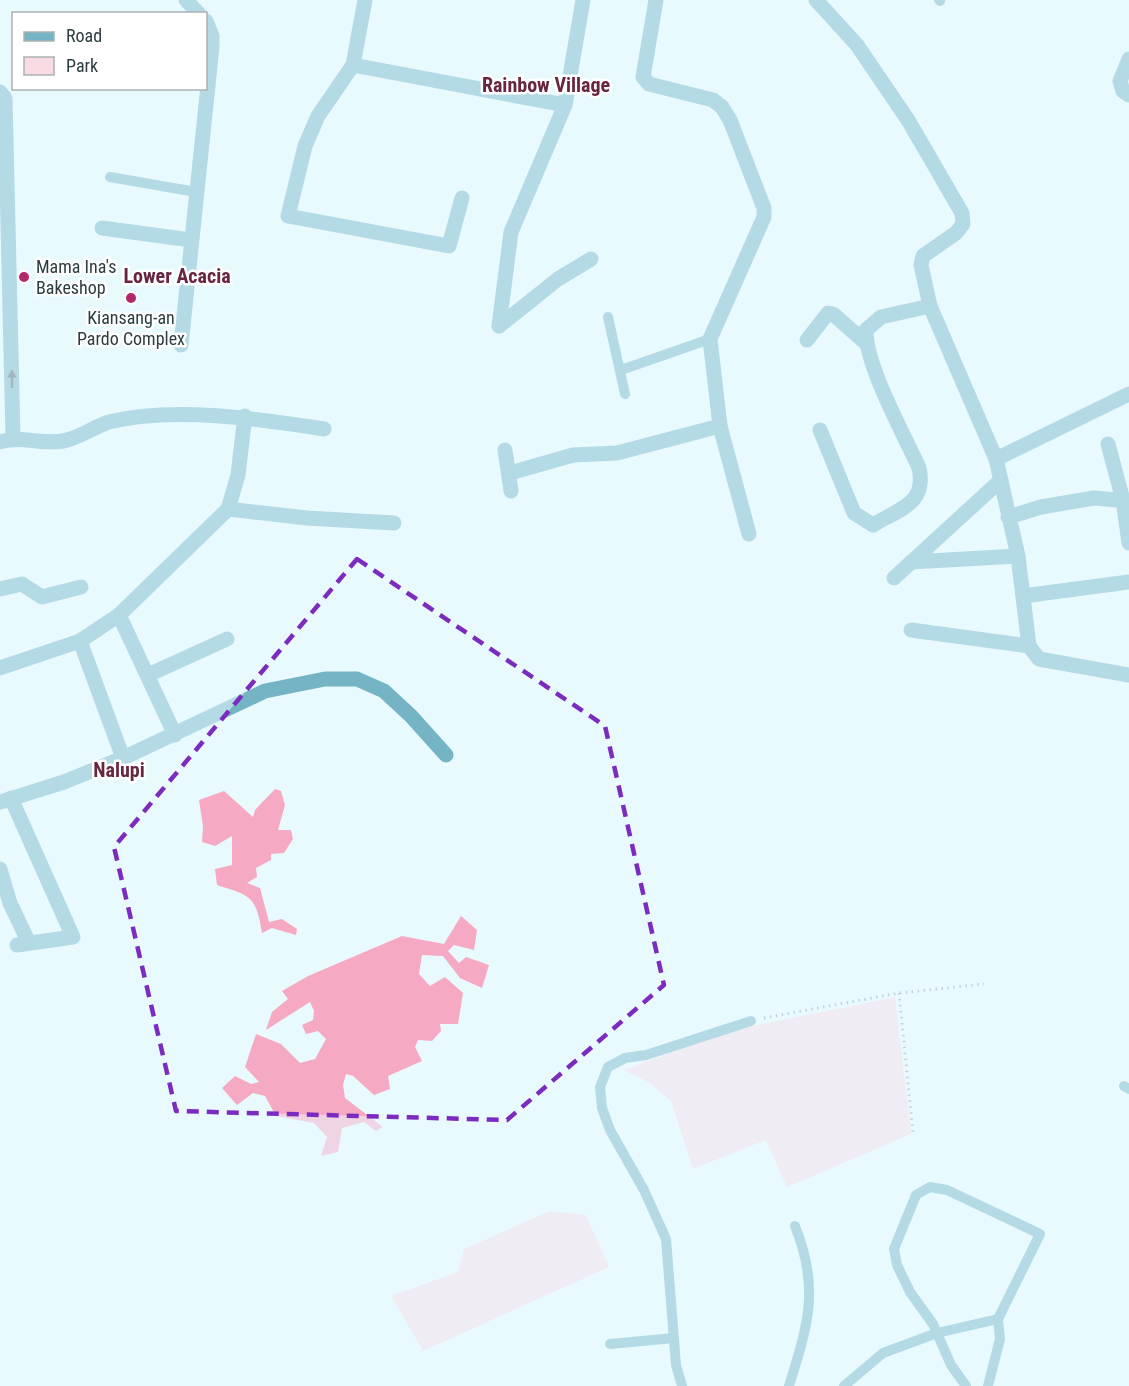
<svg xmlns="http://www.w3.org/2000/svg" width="1129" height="1386" viewBox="0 0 1129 1386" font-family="'Roboto Condensed',sans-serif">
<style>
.green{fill:#f9dbe4}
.forest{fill:#f5a9c2}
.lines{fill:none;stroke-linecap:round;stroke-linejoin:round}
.path{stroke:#94a5aa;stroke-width:3;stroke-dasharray:1.5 4.5;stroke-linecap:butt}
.lane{stroke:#74b4c5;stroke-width:10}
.street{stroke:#74b4c5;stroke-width:15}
.oneway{fill:#456770}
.marked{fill:none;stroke:#7b2cbf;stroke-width:4.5;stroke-dasharray:12 8;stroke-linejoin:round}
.poi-dot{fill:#b22868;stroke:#fff;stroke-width:2}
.labels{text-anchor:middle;stroke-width:5;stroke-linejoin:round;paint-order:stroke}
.poi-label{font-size:18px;fill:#2c3d42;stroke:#fff;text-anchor:start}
.neighbourhood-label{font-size:20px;font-weight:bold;fill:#682541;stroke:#fff}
</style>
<rect width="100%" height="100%" fill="#e9faff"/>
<g class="green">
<polygon points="895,997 911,1134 787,1187 766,1140 693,1169 671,1101 650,1083 624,1070 728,1031"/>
<polygon points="550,1211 586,1215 609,1267 423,1351 391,1296 458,1272 464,1249"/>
</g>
<g class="forest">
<path d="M275 789 281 791 285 805 278 830H291L293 839 284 853 271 854V860L256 868 257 877 247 883 260 888 269 922 282 919 297 929 296 935 272 928 262 933C256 896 251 896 217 885L215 869 232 865V836L215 846 202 842 203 826 199 800 224 791 253 817 255 810Z"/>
<polygon points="461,916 477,930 474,950 454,945 448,951 459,963 466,957 489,965 482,988 460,978 443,956 422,955 419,974 430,986 445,977 463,993 458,1024 440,1024 441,1031 432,1041 418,1040 415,1047 422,1061 388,1076 390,1089 374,1095 353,1076 346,1074 343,1085 345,1098 383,1127 376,1131 364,1122 342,1128 338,1152 321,1156 327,1137 314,1123 276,1116 265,1096 253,1093 237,1105 222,1088 235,1076 251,1084 259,1082 245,1067 256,1034 281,1044 300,1063 315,1059 326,1039 318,1031 306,1034 302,1025 313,1020 314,1011 310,1002 266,1030 272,1012 288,999 282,991 308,976 402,936 444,944"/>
</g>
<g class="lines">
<g class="path">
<polyline points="899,993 913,1133"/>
<polyline points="764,1018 899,993 984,984"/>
</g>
<g class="lane">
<polyline points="939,0 940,1"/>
<polyline points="110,177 196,192"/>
<polyline points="608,317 625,394"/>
<polyline points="621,370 710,339"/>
<polyline points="1124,1086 1129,1089"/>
<polyline points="610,1344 674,1338"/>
<polyline points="682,1386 676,1365 666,1239 644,1190 610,1130 602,1108 600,1087 608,1067 625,1058 646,1055 751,1021"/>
<path d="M789 1386C808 1325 820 1288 795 1226"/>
<polyline points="844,1386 883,1353 937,1333 998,1319"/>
<polyline points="966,1386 951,1365 933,1324 910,1292 897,1265 894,1249 916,1195 930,1187 947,1190 1040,1234 998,1319 1000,1339 988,1386"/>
</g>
<g class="street">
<polyline points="186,0 199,14"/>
<polyline points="365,0 353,65 318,116 305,146 288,216 449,246 462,198"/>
<polyline points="656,0 643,77 649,84 713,100 722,107 730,120 764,208 764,217 710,339 720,426 749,534"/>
<polyline points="816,0 857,45 908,120 962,213 963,224 956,233 923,256 921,265 930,306 996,459 1018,556 1029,646 1039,659 1129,675"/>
<polyline points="1129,59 1120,81 1123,91 1129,95"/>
<polyline points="353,65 565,105"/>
<polyline points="0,92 5,98 13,437"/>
<polyline points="102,228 191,240"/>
<polyline points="499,326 511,232 565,105 583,0"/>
<polyline points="499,326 558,279 591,259"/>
<polyline points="807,340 828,313 833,314 866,343"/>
<polyline points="181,345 212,47 212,36 206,21"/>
<path d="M820 430 854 513 873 525C899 509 927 504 919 468 904 434 865 365 866 330L881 317 930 306"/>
<path d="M0 442C21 435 41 445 63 441 80 438 93 427 109 422 173 406 260 419 324 429"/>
<polyline points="1108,444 1123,500 1129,543"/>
<polyline points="505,450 511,491"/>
<polyline points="996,459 1129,394"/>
<polyline points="510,473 573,455 617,453 720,426"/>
<polyline points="228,509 307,518 394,523"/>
<polyline points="1008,517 1041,507 1094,498 1129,501"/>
<polyline points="911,562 1018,556"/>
<polyline points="894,578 1001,480"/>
<polyline points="0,589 22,584 42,597 81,587"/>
<polyline points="1023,596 1129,582"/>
<polyline points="119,615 175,735"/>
<polyline points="911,630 1029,646"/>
<polyline points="80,641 123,758"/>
<polyline points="0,668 80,641 119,615 228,509 238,475 245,416"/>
<polyline points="148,675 227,639"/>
<polyline points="11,798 73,937 17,945"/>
<polyline points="0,802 64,782 123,758 265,691 325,679 357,679 384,691 411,716 446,755"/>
<polyline points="0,869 10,903 29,943"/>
</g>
</g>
<defs><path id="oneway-solid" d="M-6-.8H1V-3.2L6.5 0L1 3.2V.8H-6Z" transform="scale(1.5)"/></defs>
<use class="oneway" href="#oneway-solid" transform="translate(12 379) rotate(-91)"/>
<path d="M0 0H1129V1386H0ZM357 559 605 726 664 985 507 1120 176 1111 114 847Z" fill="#e9faff" fill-opacity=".55" fill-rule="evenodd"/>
<path class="marked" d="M357 559 605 726 664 985 507 1120 176 1111 114 847Z"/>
<g class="poi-dot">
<circle cx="24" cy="277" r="6"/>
<circle cx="131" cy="298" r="6"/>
</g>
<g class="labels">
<g class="poi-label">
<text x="36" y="273">Mama Ina's<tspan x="36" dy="21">Bakeshop</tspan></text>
<text x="131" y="324" text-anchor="middle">Kiansang-an<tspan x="131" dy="21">Pardo Complex</tspan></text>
</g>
<g class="neighbourhood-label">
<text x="546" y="92">Rainbow Village</text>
<text x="177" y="283">Lower Acacia</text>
<text x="119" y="777">Nalupi</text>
</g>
</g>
<rect x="12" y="12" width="195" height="78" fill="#ffffff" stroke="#abb1b3" stroke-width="1.5"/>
<rect x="24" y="32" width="30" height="9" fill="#74b4c5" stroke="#abb1b3" stroke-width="1.5"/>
<text x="66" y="42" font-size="18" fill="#2c3d42">Road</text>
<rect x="24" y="57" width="30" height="18" fill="#f9dbe4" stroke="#abb1b3" stroke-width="1.5"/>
<text x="66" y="72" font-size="18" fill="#2c3d42">Park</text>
</svg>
